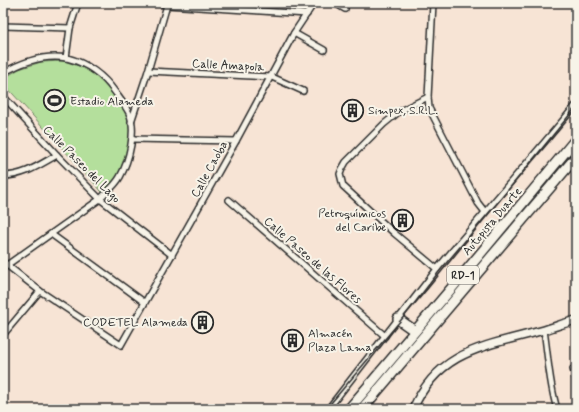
<svg xmlns="http://www.w3.org/2000/svg" width="579" height="412" viewBox="0 0 579 412" font-family="Mynerve,sans-serif">
<style>
.green{fill:#b4df9c;stroke:#708564}
.lines{fill:none;stroke-linecap:round;stroke-linejoin:round}
.street-casing{stroke:#2b2b2b;stroke-width:8}
.secondary-casing{stroke:#2b2b2b;stroke-width:10}
.highway-casing{stroke:#2b2b2b;stroke-width:12}
.street{stroke:#f7f3e8;stroke-width:5}
.secondary{stroke:#f7f3e8;stroke-width:7}
.highway{stroke:#f7f3e8;stroke-width:9}
.rail{stroke:#2b2b2b;stroke-width:1.5}
.labels{text-anchor:middle;stroke-width:4;stroke-linejoin:round;paint-order:stroke}
.shield{fill:#f7f3e8;stroke:#686764;stroke-width:1}
.shield-label{font-size:11px;font-weight:bold;fill:#2b2b2b}
.street-label{font-size:12px;fill:#2b2b2b;stroke:#f7f3e8}
.poi-label{font-size:12px;fill:#2b2b2b;stroke:#f7f3e8;text-anchor:start}
</style>
<rect width="100%" height="100%" fill="#f7e4d5"/>
<filter id="ink" filterUnits="userSpaceOnUse"><feTurbulence type="fractalNoise" baseFrequency=".025" numOctaves="2"/><feDisplacementMap in="SourceGraphic" scale="8" xChannelSelector="R" yChannelSelector="G"/><feConvolveMatrix kernelMatrix="1 2 1 2 8 2 1 2 1" color-interpolation-filters="sRGB"/></filter>
<g filter="url(#ink)">
<polygon class="green" points="64,61 85,68 107,84 127,115 131,139 124,163 116,179 103,193 3,83 3,79 19,69 41,62"/>
<g class="lines">
<defs>
<g id="street">
<polyline points="159,3 167,5 307,14"/>
<polyline points="335,3 345,9"/>
<polyline points="433,3 428,97 429,108 478,203 485,212"/>
<polyline points="3,26 70,28"/>
<polyline points="294,33 324,50"/>
<polyline points="66,58 70,28 78,3"/>
<polyline points="148,71 272,77 303,91"/>
<path d="M3 73C22 62 44 54 67 58 87 63 104 76 115 92 120 99 125 105 129 113 137 130 129 161 120 177 115 186 107 192 100 199L7 265"/>
<polyline points="3,96 57,155 100,199 172,255"/>
<polyline points="428,97 400,111 384,124 346,162 342,169 340,174 343,186 394,233 437,269"/>
<polyline points="131,122 148,71 167,5"/>
<polyline points="132,139 236,141"/>
<path d="M3 176C24 176 39 165 57 155"/>
<polyline points="229,200 385,336"/>
<polyline points="51,234 144,302"/>
<polyline points="3,262 40,291 121,345 236,141 294,33 314,3"/>
<path d="M544 330C548 356 549 383 557 409"/>
<polyline points="3,335 40,291"/>
<polyline points="573,369 576,380"/>
<polyline points="328,409 437,269 576,105"/>
</g>
<path id="secondary" d="M413 409C439 349 488 346 544 330 554 327 565 323 576 320"/>
<g id="highway">
<polyline points="398,319 415,331"/>
<polyline points="349,409 456,283 576,139"/>
<polyline points="362,409 576,157"/>
</g>
</defs>
<use href="#street" class="street-casing"/>
<use href="#secondary" class="secondary-casing"/>
<use href="#highway" class="highway-casing"/>
<use href="#street" class="street"/>
<use href="#secondary" class="secondary"/>
<use href="#highway" class="highway"/>
<polyline class="rail" points="326,409 428,288 576,107"/>
</g>
</g>
<defs>
<symbol id="stadium-ring" viewBox="-11 -11 22 22"><circle r="9.5" fill="#f7f3e8" stroke="#2b2b2b" stroke-width="1.5"/><path d="M0-5a6.5 5 0 1 0 0 10a6.5 5 0 1 0 0-10ZM-3.5-1.8h7v3.6h-7Z" fill="#2b2b2b"/></symbol>
<symbol id="building-ring" viewBox="-11 -11 22 22"><circle r="9.5" fill="#f7f3e8" stroke="#2b2b2b" stroke-width="1.5"/><path d="M-4-6H4V6H1V3H-1V6H-4ZM-2.5-4.3h1.7v1.8h-1.7ZM.8-4.3h1.7v1.8H.8ZM-2.5-1h1.7V.8h-1.7ZM.8-1h1.7V.8H.8Z" fill="#2b2b2b"/></symbol>
</defs>
<g fill-rule="evenodd">
<use href="#stadium-ring" x="42" y="88" width="25" height="25"/>
<use href="#building-ring" x="340" y="98" width="25" height="25"/>
<use href="#building-ring" x="390" y="208" width="25" height="25"/>
<use href="#building-ring" x="190" y="310" width="25" height="25"/>
<use href="#building-ring" x="280" y="328" width="25" height="25"/>
</g>
<g class="labels">
<rect class="shield" x="447" y="266" width="32" height="18" rx="3"/>
<g class="shield-label">
<text x="463" y="279">RD-1</text>
</g>
<g class="street-label">
<text transform="translate(228 65) rotate(3)" y="4">Calle Amapola</text>
<text transform="translate(82 164) rotate(45)" y="4">Calle Paseo del Lago</text>
<text transform="translate(209 169) rotate(-61)" y="4">Calle Caoba</text>
<text transform="translate(492 221) rotate(-50)" y="4">Autopista Duarte</text>
<text transform="translate(313 260) rotate(41)" y="4">Calle Paseo de las Flores</text>
</g>
<g class="poi-label">
<text x="70" y="105">Estadio Alameda</text>
<text x="368" y="114">Simpex, S.R.L.</text>
<text x="386" y="217" text-anchor="end">Petroquímicos<tspan x="386" dy="14">del Caribe</tspan></text>
<text x="188" y="326" text-anchor="end">CODETEL Alameda</text>
<text x="308" y="337">Almacén<tspan x="308" dy="14">Plaza Lama</tspan></text>
</g>
</g>
<rect width="579" height="412" fill="none" stroke="#f7f3e8" stroke-width="16"/>
<rect x="8" y="8" width="563" height="396" fill="none" stroke="#2b2b2b" stroke-width="1.5" filter="url(#ink)"/>
</svg>
